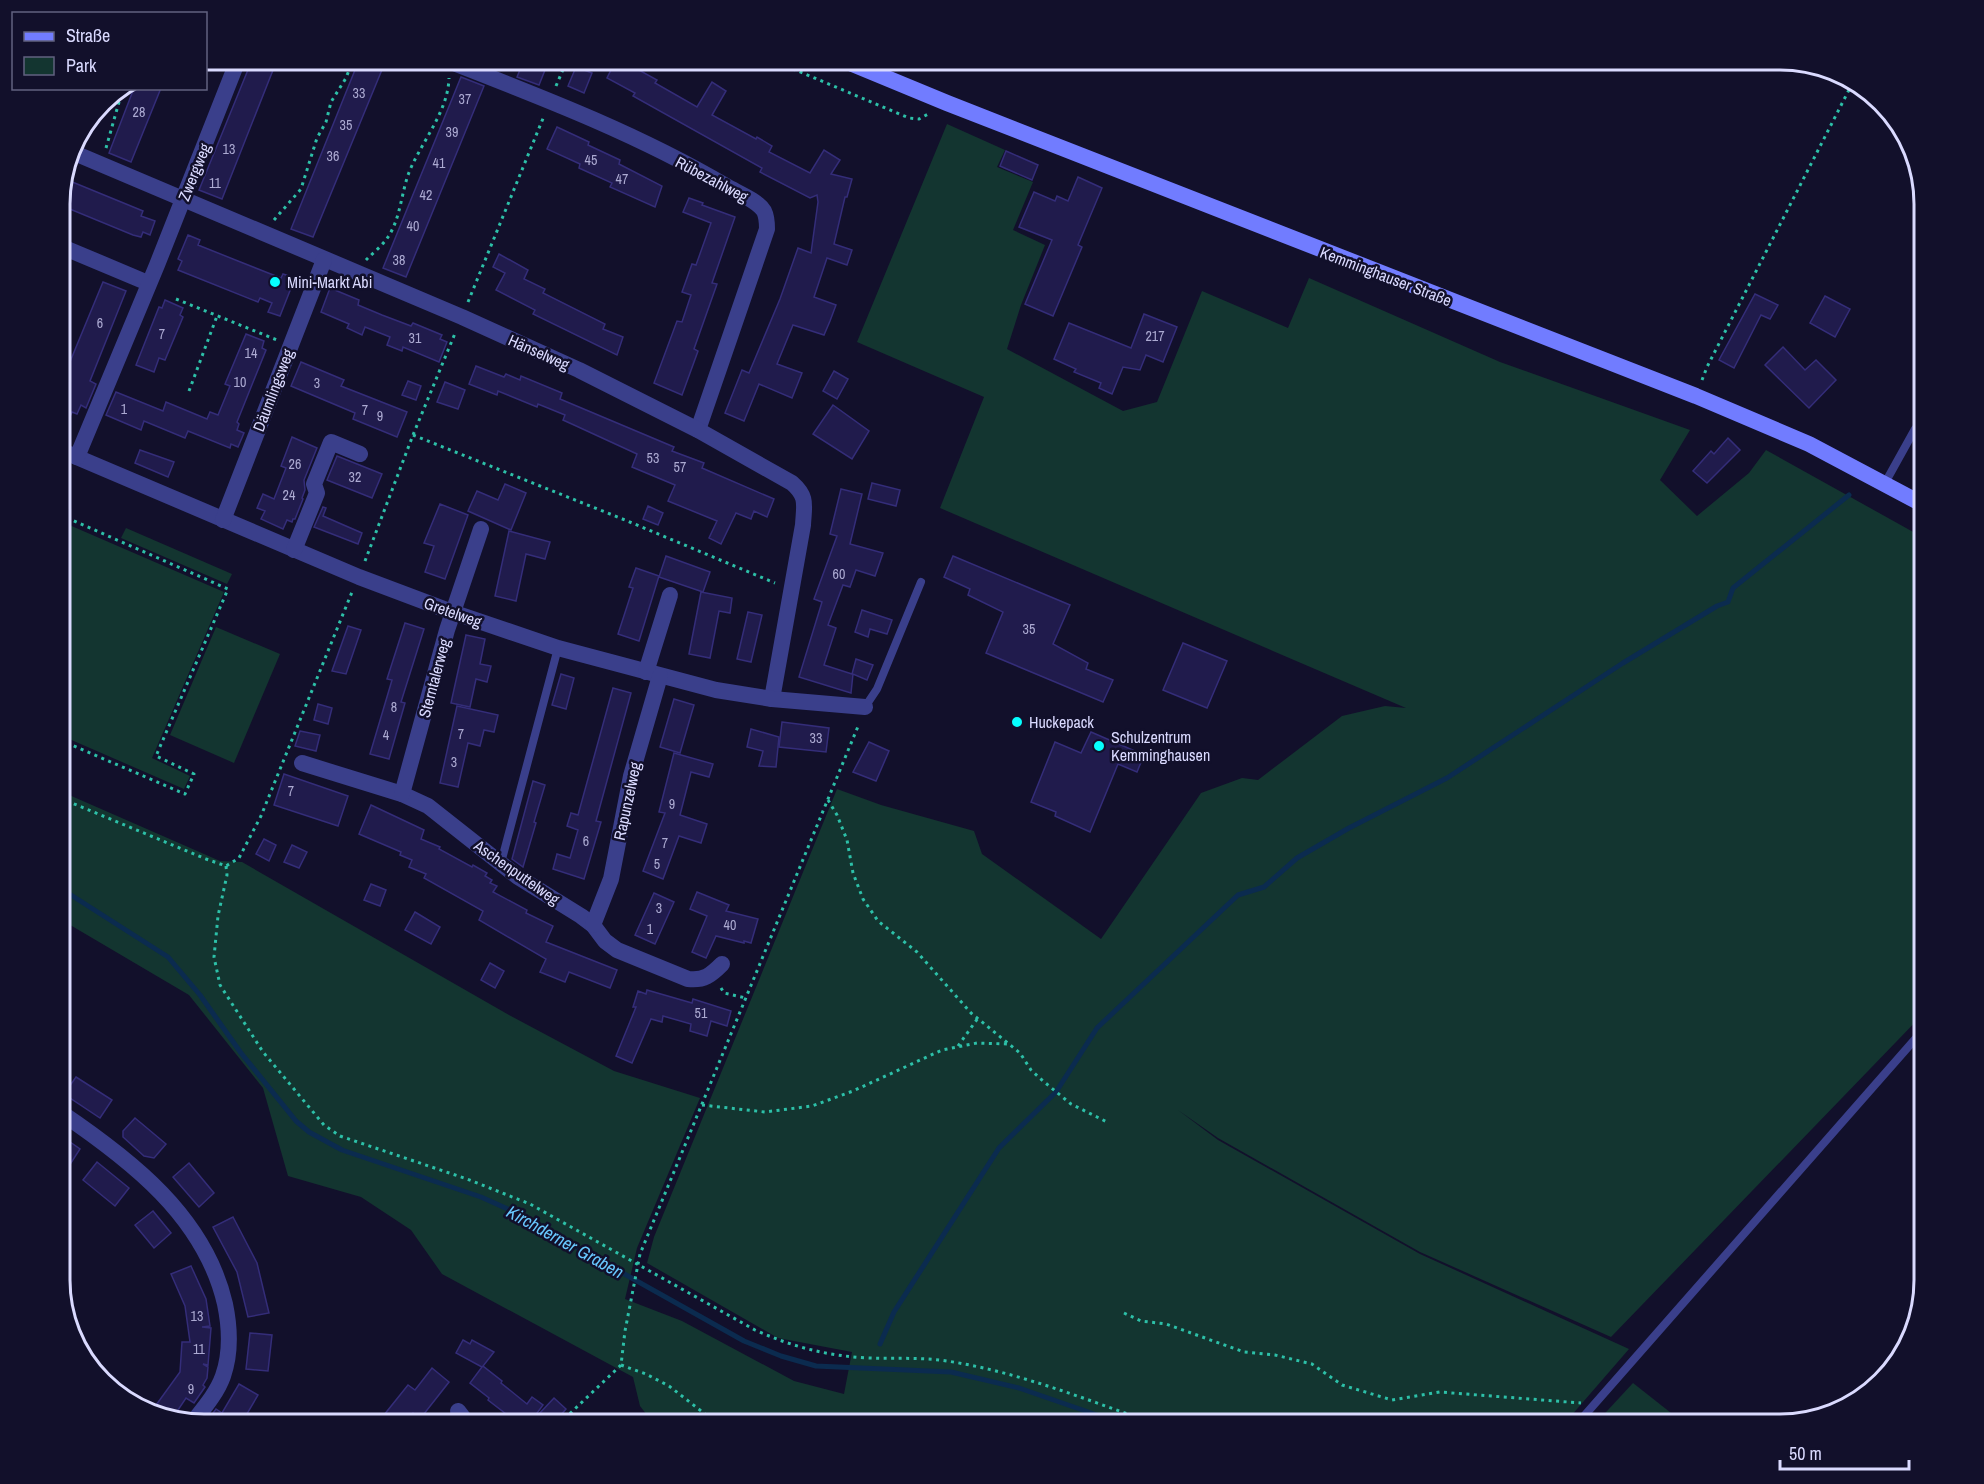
<svg xmlns="http://www.w3.org/2000/svg" width="1984" height="1484" viewBox="0 0 1984 1484" font-family="'Archivo Narrow',sans-serif">
<style>
.green{fill:#133530}
.lines{fill:none;stroke-linecap:round;stroke-linejoin:round}
.stream{stroke:#0b2b4f;stroke-width:5}
.building{fill:#201b4c;stroke:#342d79;stroke-width:1.5}
.path{stroke:#2dc0a8;stroke-width:3;stroke-dasharray:3 4.5;stroke-linecap:butt}
.service{stroke:#3a3f8b;stroke-width:8}
.minor{stroke:#3a3f8b;stroke-width:16}
.secondary{stroke:#717cff;stroke-width:16}
.poi-dot{fill:#06ffff;stroke:#12102b;stroke-width:2}
.labels{text-anchor:middle;stroke-width:5;stroke-linejoin:round;paint-order:stroke}
.number-label{font-size:14px;fill:#acaad2}
.street-label{font-size:16px;fill:#dadaff;stroke:#12102b}
.poi-label{font-size:16px;fill:#dadaff;stroke:#12102b;text-anchor:start}
.water-label{font-size:18px;font-style:italic;fill:#68c8ff;stroke:#12102b}
.rim{fill:none;stroke:#dadaff;stroke-width:3}
</style>
<rect width="100%" height="100%" fill="#12102b"/>
<g class="green">
<polygon points="947,124 1005,150 997,167 1033,182 1013,230 1045,245 1021,305 1007,349 1123,411 1157,402 1202,291 1288,328 1309,278 1500,362 1690,430 1660,480 1697,516 1749,473 1766,450 1924,538 1924,1013 1611,1337 1420,1252 1218,1138 1178,1110 1218,1140 1420,1254 1629,1349 1564,1424 654,1424 640,1406 633,1377 442,1274 411,1230 361,1197 288,1176 263,1088 189,995 60,919 60,791 220,861 242,862 509,1015 614,1071 700,1098 637,1248 625,1299 682,1321 794,1381 844,1394 852,1352 778,1338 647,1263 654,1237 837,789 881,805 974,831 982,854 1101,939 1201,793 1242,778 1258,780 1342,716 1385,706 1406,708 940,508 984,397 857,342"/>
<polygon points="60,521 224,592 152,758 190,776 184,789 60,735"/>
<polygon points="126,528 232,574 227,584 121,538"/>
<polygon points="216,627 280,654 234,763 170,735"/>
<polygon points="1633,1383 1685,1424 1595,1424"/>
</g>
<g class="lines">
<g class="stream">
<polyline points="60,888 168,957 200,995 241,1053 296,1121 309,1132 342,1150 481,1197 512,1211 744,1341 781,1356 816,1366 951,1372 1019,1388 1123,1424"/>
<polyline points="880,1344 894,1312 999,1148 1056,1092 1097,1028 1238,895 1264,887 1297,858 1349,828 1447,778 1623,663 1717,606 1728,602 1733,588 1849,495"/>
</g>
</g>
<g class="building">
<polygon points="252,60 277,60 222,199 199,190"/>
<polygon points="359,60 386,60 313,237 291,229"/>
<polygon points="524,60 549,60 539,85 517,77"/>
<polygon points="616,60 621,60 657,80 655,83 697,107 712,82 726,91 712,115 756,139 757,137 772,146 769,152 810,173 824,150 840,160 831,174 852,179 847,197 845,197 834,244 852,250 847,265 827,258 814,297 836,305 830,321 824,335 793,325 777,364 802,373 792,398 759,384 744,421 725,413 742,370 749,373 780,299 798,248 811,253 818,202 817,195 810,198 760,172 762,168 633,96 635,93 607,78"/>
<polygon points="576,67 592,73 584,93 568,86"/>
<polygon points="461,77 484,86 406,277 383,268"/>
<polygon points="134,88 161,88 131,162 109,153"/>
<polygon points="557,127 589,142 588,145 620,160 619,164 662,186 655,207 610,187 612,183 579,168 580,164 547,149"/>
<polygon points="1006,151 1038,165 1032,180 1000,166"/>
<polygon points="1078,177 1102,188 1078,245 1082,247 1053,316 1025,304 1052,240 1019,227 1034,192 1055,201 1057,196 1068,201"/>
<polygon points="65,179 143,211 141,216 155,221 150,235 143,232 141,237 133,235 60,205 60,195"/>
<polygon points="689,198 703,203 702,205 735,217 712,283 717,284 694,349 698,351 682,395 654,383 677,321 682,322 691,295 682,292 692,264 696,265 711,223 683,212"/>
<polygon points="188,235 200,240 198,245 243,263 281,278 283,274 295,278 280,316 268,312 272,303 260,298 258,302 178,270 182,261 178,259"/>
<polygon points="499,254 528,270 524,279 545,289 543,293 605,324 603,329 623,337 617,355 533,314 535,310 496,290 505,273 493,267"/>
<polygon points="103,282 126,291 90,381 96,384 86,408 81,405 77,414 72,412 60,440 60,386"/>
<polygon points="330,288 359,300 358,305 382,315 411,326 413,323 442,335 440,339 447,342 439,362 403,347 402,351 387,345 390,337 365,327 362,335 347,328 349,324 321,312"/>
<polygon points="1755,294 1778,305 1770,319 1761,315 1734,368 1719,360"/>
<polygon points="1825,296 1850,309 1835,337 1810,323"/>
<polygon points="165,300 183,308 180,315 183,317 165,360 159,358 154,372 136,365 159,307 162,308"/>
<polygon points="1144,314 1177,327 1163,362 1146,355 1140,370 1123,367 1112,394 1099,388 1101,383 1074,372 1076,369 1054,359 1069,323 1131,348"/>
<polygon points="246,334 264,341 262,348 266,350 237,422 239,424 237,430 244,433 238,447 231,444 230,448 188,431 185,438 144,421 141,430 106,415 116,392 163,411 166,402 207,419 210,412 218,415 230,386 225,384"/>
<polygon points="1783,347 1805,370 1816,360 1836,380 1809,408 1765,365"/>
<polygon points="301,362 344,380 341,386 407,412 397,437 353,419 355,413 291,386"/>
<polygon points="476,366 504,377 506,374 520,380 521,376 562,393 560,399 674,447 672,451 704,463 702,468 774,499 767,517 754,511 751,519 736,513 721,544 709,538 717,521 668,501 675,485 632,467 637,454 574,425 563,420 565,415 538,404 537,407 498,391 497,395 469,384"/>
<polygon points="834,371 848,379 837,399 823,391"/>
<polygon points="408,381 421,386 416,400 402,395"/>
<polygon points="445,382 465,390 458,409 437,402"/>
<polygon points="833,405 869,431 852,459 813,434"/>
<polygon points="292,437 317,448 304,480 305,490 302,498 303,499 295,519 293,519 292,522 287,520 283,529 261,519 265,511 257,508 263,494 274,499 286,468 281,466"/>
<polygon points="1728,438 1740,450 1707,483 1693,471 1711,451 1714,454"/>
<polygon points="140,450 174,462 168,477 135,463"/>
<polygon points="337,456 382,474 372,498 327,480"/>
<polygon points="872,483 900,490 896,506 868,499"/>
<polygon points="505,484 526,493 511,530 468,511 477,491 498,500"/>
<polygon points="841,489 862,494 850,544 883,553 875,576 856,570 850,587 843,585 828,625 836,628 824,665 852,674 856,659 873,665 867,680 853,674 851,693 799,677 822,602 814,599 837,536 830,534"/>
<polygon points="440,504 468,515 445,579 425,572 434,546 424,543"/>
<polygon points="648,506 663,513 658,525 643,519"/>
<polygon points="323,507 326,508 323,516 362,533 358,544 314,527"/>
<polygon points="509,531 550,542 545,559 526,554 516,601 495,596"/>
<polygon points="666,556 710,572 703,592 659,577"/>
<polygon points="953,556 1070,605 1053,644 1088,663 1086,669 1113,680 1103,702 986,653 1003,612 968,595 970,589 944,577"/>
<polygon points="636,568 659,576 639,641 618,634 633,588 629,587"/>
<polygon points="701,592 732,598 730,613 719,611 710,658 689,654"/>
<polygon points="862,610 892,620 887,634 870,629 868,637 855,632"/>
<polygon points="748,612 762,615 751,662 737,659"/>
<polygon points="405,623 424,629 401,702 405,703 389,759 370,754 392,680 387,679"/>
<polygon points="348,626 361,630 346,674 332,671"/>
<polygon points="466,635 485,639 480,664 491,666 487,682 476,679 470,707 451,703"/>
<polygon points="1183,643 1227,661 1207,708 1163,690"/>
<polygon points="561,674 574,678 566,709 552,705"/>
<polygon points="613,688 631,693 596,821 601,822 584,879 553,869 557,854 570,858 578,830 567,826 571,813 578,815"/>
<polygon points="674,699 694,705 680,753 660,747"/>
<polygon points="318,704 332,708 328,724 314,720"/>
<polygon points="457,706 498,715 494,732 484,730 480,746 468,743 458,787 440,783"/>
<polygon points="782,722 829,728 826,752 779,747"/>
<polygon points="751,729 779,737 776,767 759,766 763,751 747,747"/>
<polygon points="300,731 320,735 316,751 295,746"/>
<polygon points="1091,732 1144,755 1137,772 1118,764 1090,832 1055,816 1056,812 1031,802 1055,742 1081,753"/>
<polygon points="869,742 889,751 876,781 853,772"/>
<polygon points="674,753 713,764 709,777 691,772 680,815 707,824 701,843 679,836 663,879 643,871 665,813 659,812"/>
<polygon points="284,774 348,796 338,826 274,805"/>
<polygon points="533,781 545,785 534,822 536,823 523,867 512,859"/>
<polygon points="371,805 424,830 421,839 440,847 439,849 472,867 473,865 487,873 485,876 492,880 490,883 497,886 493,892 527,910 526,913 553,926 546,942 617,970 610,988 569,972 565,982 540,972 546,959 479,920 483,911 424,878 426,874 409,867 412,860 400,855 401,852 359,834"/>
<polygon points="264,839 276,845 269,861 256,854"/>
<polygon points="292,845 307,852 299,868 284,862"/>
<polygon points="371,884 386,890 380,906 364,900"/>
<polygon points="697,892 729,905 726,911 758,919 751,943 744,941 744,943 716,936 706,958 692,952 707,916 690,909"/>
<polygon points="654,893 674,902 655,944 635,935"/>
<polygon points="415,912 440,927 431,944 405,930"/>
<polygon points="490,963 504,971 495,988 481,980"/>
<polygon points="647,990 692,1003 693,999 731,1011 727,1026 711,1021 707,1036 690,1031 691,1024 663,1016 662,1022 651,1019 632,1063 616,1056 636,1007 633,1007 638,991 646,994"/>
<polygon points="76,1077 112,1100 100,1118 64,1094"/>
<polygon points="135,1118 166,1144 154,1158 144,1156 123,1137 123,1131"/>
<polygon points="60,1135 80,1149 60,1180"/>
<polygon points="97,1162 129,1188 115,1206 83,1180"/>
<polygon points="189,1163 214,1193 199,1207 173,1177"/>
<polygon points="153,1211 171,1233 154,1248 135,1225"/>
<polygon points="233,1217 257,1263 269,1313 248,1317 237,1272 213,1227"/>
<polygon points="191,1266 206,1299 210,1326 202,1327 211,1328 208,1365 203,1364 208,1367 207,1378 203,1385 205,1387 194,1403 186,1398 172,1419 158,1416 151,1412 180,1372 182,1342 190,1342 185,1306 171,1274"/>
<polygon points="250,1333 272,1335 268,1371 246,1369"/>
<polygon points="463,1340 470,1344 472,1340 494,1352 483,1366 502,1381 501,1383 527,1404 532,1397 543,1405 529,1424 515,1424 505,1416 506,1414 488,1400 489,1398 470,1383 482,1367 456,1353"/>
<polygon points="432,1368 449,1382 420,1419 413,1413 405,1424 395,1424 384,1415 408,1385 415,1390"/>
<polygon points="239,1384 258,1395 244,1419 237,1414 233,1420 240,1424 205,1424 216,1409 222,1413"/>
<polygon points="554,1398 566,1409 553,1424 551,1424 539,1414"/>
</g>
<g class="lines">
<g class="path">
<polyline points="772,60 909,118 919,119 930,113"/>
<polyline points="556,86 567,60"/>
<polyline points="106,148 123,88"/>
<polyline points="274,220 301,189 317,138 326,122 331,102 346,78 353,60"/>
<path d="M366 260C373 253 383 245 388 237 400 219 401 196 408 175 420 143 448 113 449 78"/>
<polyline points="176,299 277,340"/>
<polyline points="468,302 544,116"/>
<polyline points="1702,380 1707,367 1853,82"/>
<polyline points="189,391 217,316"/>
<polyline points="413,435 625,520 775,583"/>
<polyline points="365,561 413,435 456,331"/>
<polyline points="60,740 185,794 194,774 156,756 228,589 72,520 60,513"/>
<polyline points="60,798 206,859 226,866 239,858 261,816 352,592"/>
<polyline points="828,800 837,815 847,840 853,873 863,899 878,921 917,952 971,1013 1020,1053 1031,1070 1043,1081 1071,1104 1107,1122"/>
<path d="M226 866 227 875 218 916 214 957 220 985 263 1052 324 1125 340 1136 467 1179 530 1204 755 1330C793 1347 827 1356 869 1358 895 1359 921 1357 947 1361 1019 1372 1087 1400 1156 1424"/>
<polyline points="721,988 724,993 746,998"/>
<polyline points="958,1046 978,1018"/>
<polyline points="702,1105 765,1112 812,1106 853,1091 942,1050 977,1043 1008,1044"/>
<polyline points="1124,1313 1141,1321 1166,1324 1244,1352 1275,1355 1312,1364 1342,1385 1392,1400 1440,1392 1581,1403"/>
<polyline points="621,1365 646,1374 669,1386 718,1424"/>
<polyline points="559,1424 621,1365 625,1331 640,1254 859,724"/>
<polyline points="813,1424 892,1422 905,1424"/>
</g>
<g class="service">
<polyline points="1885,483 1915,429"/>
<polyline points="865,707 877,689 921,582"/>
<polyline points="499,863 502,859 558,648"/>
<polyline points="1577,1424 1924,1029"/>
</g>
<g class="minor">
<path d="M446 60C541 97 638 134 726 186 738 193 757 200 764 211 767 217 767 223 767 229L698 430"/>
<path d="M72 152 462 317 579 370 698 430 792 483C808 497 804 505 803 525L772 699"/>
<polyline points="60,246 148,283"/>
<polyline points="60,450 359,577 452,612 558,648 716,690 772,699 865,707"/>
<polyline points="77,457 157,265 238,60"/>
<polyline points="223,520 324,260"/>
<polyline points="294,550 317,493 314,484 331,442 360,454"/>
<polyline points="646,672 670,595"/>
<path d="M302 763 402 794 428 806 518 877 581 916 593 925 605 941 617 950 688 979C704 981 711 975 722 964"/>
<polyline points="402,794 447,630 481,529"/>
<polyline points="593,925 611,879 631,776 660,676"/>
<path d="M60 1112C131 1160 205 1217 225 1304 230 1328 231 1353 223 1376 217 1393 204 1408 193 1422"/>
<polyline points="458,1411 468,1424"/>
</g>
<polyline class="secondary" points="843,60 947,103 1696,396 1809,444 1924,505"/>
</g>
<g class="poi-dot">
<circle cx="275" cy="282" r="6"/>
<circle cx="1017" cy="722" r="6"/>
<circle cx="1099" cy="746" r="6"/>
</g>
<g class="labels">
<g class="number-label">
<text x="359" y="98">33</text>
<text x="465" y="104">37</text>
<text x="139" y="117">28</text>
<text x="346" y="130">35</text>
<text x="452" y="137">39</text>
<text x="229" y="154">13</text>
<text x="333" y="161">36</text>
<text x="591" y="165">45</text>
<text x="439" y="168">41</text>
<text x="622" y="184">47</text>
<text x="215" y="188">11</text>
<text x="426" y="200">42</text>
<text x="413" y="231">40</text>
<text x="399" y="265">38</text>
<text x="100" y="328">6</text>
<text x="162" y="339">7</text>
<text x="1155" y="341">217</text>
<text x="415" y="343">31</text>
<text x="251" y="358">14</text>
<text x="240" y="387">10</text>
<text x="317" y="388">3</text>
<text x="124" y="414">1</text>
<text x="365" y="415">7</text>
<text x="380" y="421">9</text>
<text x="653" y="463">53</text>
<text x="295" y="469">26</text>
<text x="680" y="472">57</text>
<text x="355" y="482">32</text>
<text x="289" y="500">24</text>
<text x="839" y="579">60</text>
<text x="1029" y="634">35</text>
<text x="394" y="712">8</text>
<text x="461" y="739">7</text>
<text x="386" y="740">4</text>
<text x="816" y="743">33</text>
<text x="454" y="767">3</text>
<text x="291" y="796">7</text>
<text x="672" y="809">9</text>
<text x="586" y="846">6</text>
<text x="665" y="848">7</text>
<text x="657" y="869">5</text>
<text x="659" y="913">3</text>
<text x="730" y="930">40</text>
<text x="650" y="934">1</text>
<text x="701" y="1018">51</text>
<text x="197" y="1321">13</text>
<text x="199" y="1354">11</text>
<text x="191" y="1394">9</text>
</g>
<g class="street-label">
<text transform="translate(194 172) rotate(-68)" y="6">Zwergweg</text>
<text transform="translate(712 179) rotate(28)" y="6">Rübezahlweg</text>
<text transform="translate(1386 276) rotate(21)" y="6">Kemminghauser Straße</text>
<text transform="translate(539 352) rotate(24)" y="6">Hänselweg</text>
<text transform="translate(273 390) rotate(-69)" y="6">Däumlingsweg</text>
<text transform="translate(453 612) rotate(20)" y="6">Gretelweg</text>
<text transform="translate(434 678) rotate(-75)" y="6">Sterntalerweg</text>
<text transform="translate(627 801) rotate(-78)" y="6">Rapunzelweg</text>
<text transform="translate(517 872) rotate(35)" y="6">Aschenputtelweg</text>
</g>
<g class="poi-label">
<text x="287" y="288">Mini-Markt Abi</text>
<text x="1029" y="728">Huckepack</text>
<text x="1111" y="743">Schulzentrum<tspan x="1111" dy="18">Kemminghausen</tspan></text>
</g>
<g class="water-label">
<text transform="translate(565 1242) rotate(29)" y="6">Kirchderner Graben</text>
</g>
</g>
<path d="M0 0H1984V1484H0ZM204 70H1780A134 134 0 0 1 1914 204V1280A134 134 0 0 1 1780 1414H204A134 134 0 0 1 70 1280V204A134 134 0 0 1 204 70Z" fill="#12102b" fill-rule="evenodd"/>
<path class="rim" d="M204 70H1780A134 134 0 0 1 1914 204V1280A134 134 0 0 1 1780 1414H204A134 134 0 0 1 70 1280V204A134 134 0 0 1 204 70Z"/>
<rect x="12" y="12" width="195" height="78" fill="#12102b" stroke="#626180" stroke-width="1.5"/>
<rect x="24" y="32" width="30" height="9" fill="#717cff" stroke="#626180" stroke-width="1.5"/>
<text x="66" y="42" font-size="18" fill="#dadaff">Straße</text>
<rect x="24" y="57" width="30" height="18" fill="#133530" stroke="#626180" stroke-width="1.5"/>
<text x="66" y="72" font-size="18" fill="#dadaff">Park</text>
<path d="M1780 1460v9h129v-9" fill="none" stroke="#dadaff" stroke-width="3"/>
<text x="1789" y="1460" font-size="18" fill="#dadaff" stroke="#12102b" stroke-width="4.5" paint-order="stroke">50 m</text>
</svg>
